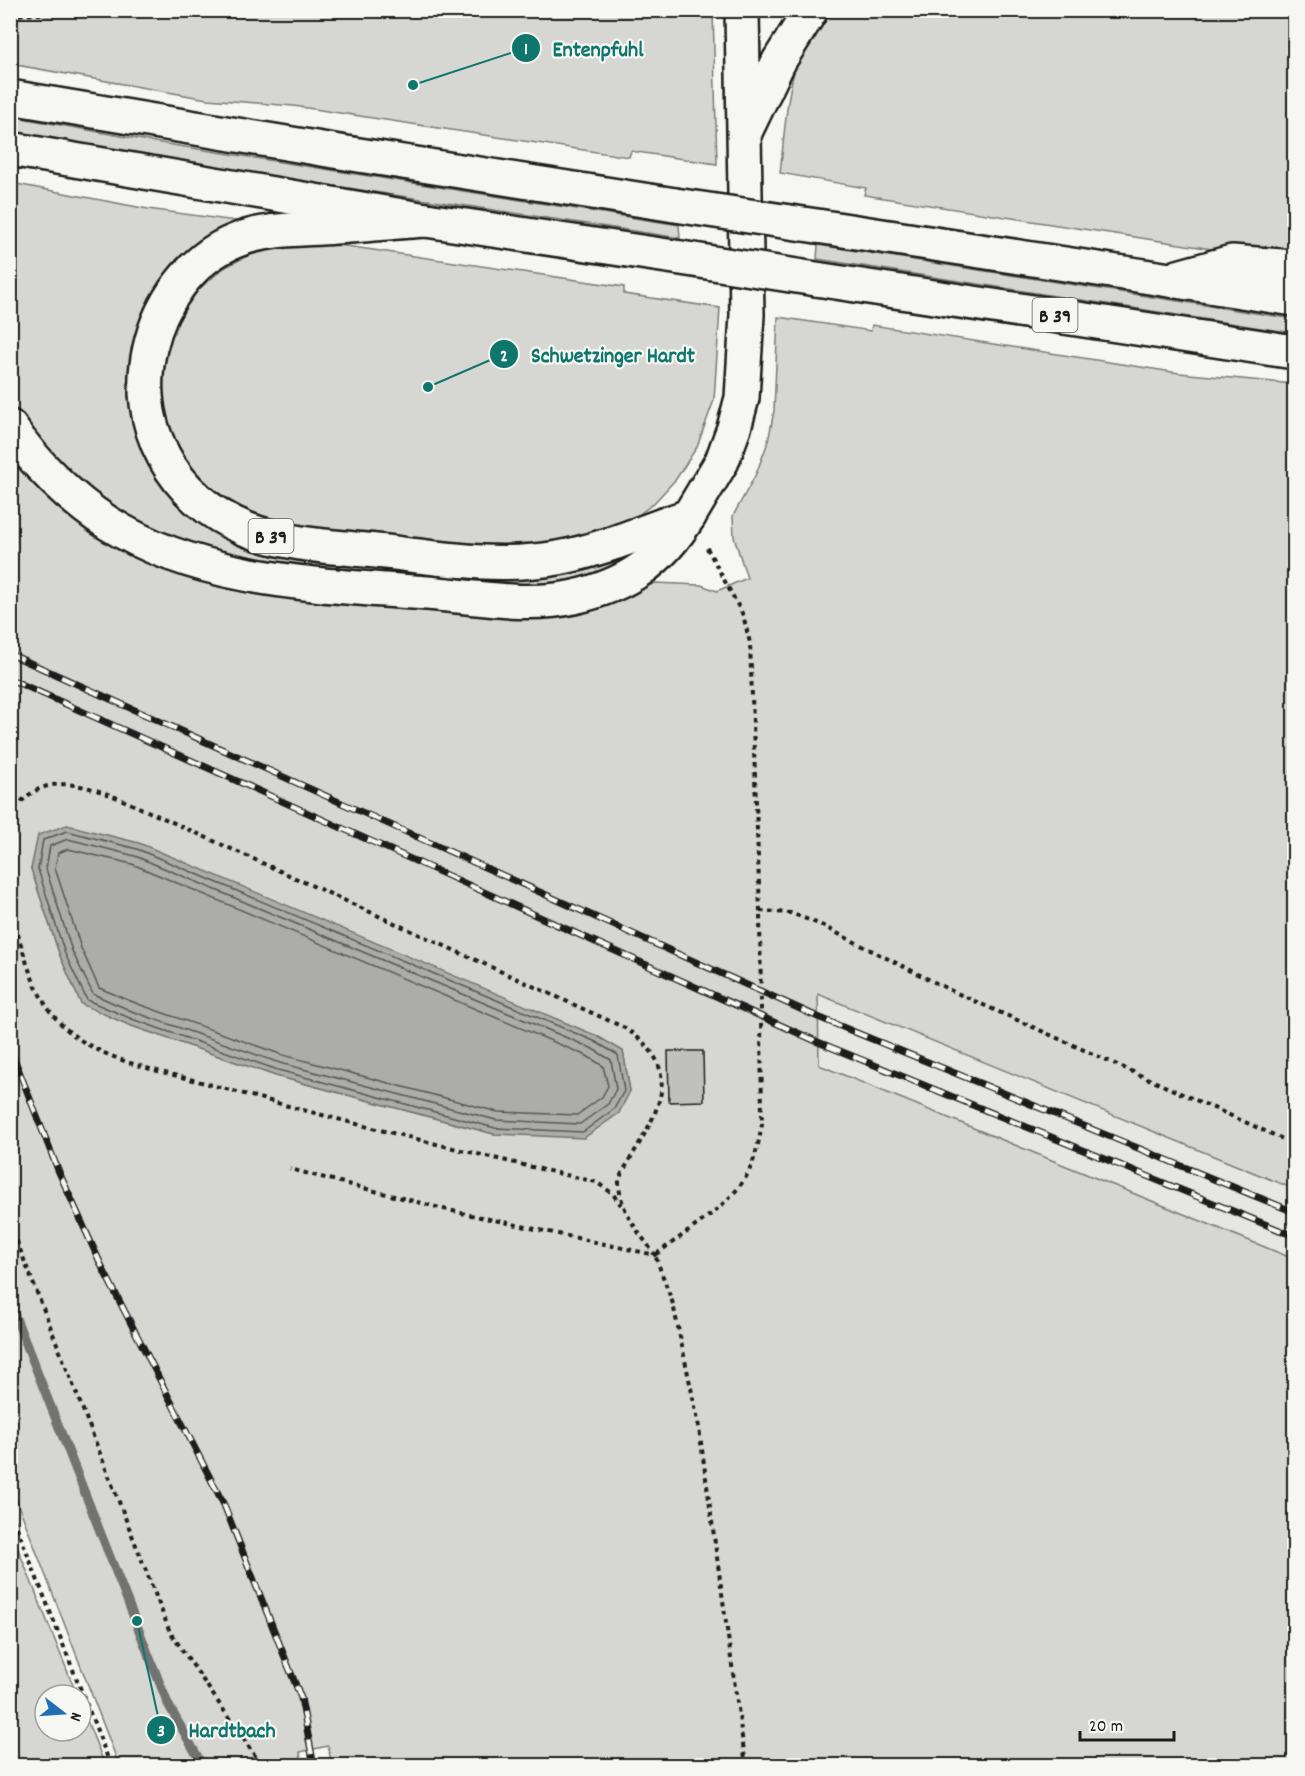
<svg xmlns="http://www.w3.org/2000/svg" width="1305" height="1776" viewBox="0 0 1305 1776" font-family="Dekko,sans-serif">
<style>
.built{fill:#e6e6e2}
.green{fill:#d6d6d2;stroke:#797977;stroke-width:1.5;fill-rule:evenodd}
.water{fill:#acaca9;stroke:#727271;stroke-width:1.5}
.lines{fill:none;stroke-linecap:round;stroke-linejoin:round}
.shore{stroke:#565654;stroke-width:1.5}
.stream{stroke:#727271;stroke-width:9}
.building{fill:#c0c0bd;stroke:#1c1c1c;stroke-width:1.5}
.secondary-casing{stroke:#1c1c1c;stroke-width:38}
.trunk-casing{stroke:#1c1c1c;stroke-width:38}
.path{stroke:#1c1c1c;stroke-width:4;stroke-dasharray:4.5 4.5;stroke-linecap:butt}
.secondary{stroke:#f6f6f2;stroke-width:33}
.trunk{stroke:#f6f6f2;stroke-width:33}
.rail-casing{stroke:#1c1c1c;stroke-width:7}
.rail{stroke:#f6f6f2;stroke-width:4.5;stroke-dasharray:14;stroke-linecap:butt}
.trunk-bridge-casing{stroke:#1c1c1c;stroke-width:38;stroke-linecap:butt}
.trunk-bridge{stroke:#f6f6f2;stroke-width:33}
.labels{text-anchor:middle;stroke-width:4.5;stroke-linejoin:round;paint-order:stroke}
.shield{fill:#f6f6f2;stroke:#5d5d5c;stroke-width:1.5}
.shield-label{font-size:20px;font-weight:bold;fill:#1c1c1c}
.leader{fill:none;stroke:#0f766e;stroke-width:2}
.callout-dot{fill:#0f766e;stroke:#f6f6f2;stroke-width:2}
.mark-label{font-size:18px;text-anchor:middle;font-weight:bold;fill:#fff}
.callout-label{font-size:22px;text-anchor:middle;font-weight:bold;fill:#0f766e;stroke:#f6f6f2;stroke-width:4.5;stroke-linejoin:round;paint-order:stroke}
</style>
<rect width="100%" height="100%" fill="#f6f6f2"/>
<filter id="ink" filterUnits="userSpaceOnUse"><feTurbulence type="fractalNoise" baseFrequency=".0167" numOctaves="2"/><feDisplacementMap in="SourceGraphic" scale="12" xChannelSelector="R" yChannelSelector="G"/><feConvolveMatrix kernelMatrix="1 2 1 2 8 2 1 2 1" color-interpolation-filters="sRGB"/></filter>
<g filter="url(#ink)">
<polygon class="built" points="11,630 818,993 1294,1189 1294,1259 819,1065"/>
<g class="green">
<polygon points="10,11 713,11 717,164 631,151 629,157 294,106 207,99 11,64"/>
<path d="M836 11H1294V255L1244 254 864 195 866 188 780 173C784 142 787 75 803 49 812 35 824 22 836 11Z"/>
<polygon points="10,116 160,143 679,225 680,238 308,182 11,132"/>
<polygon points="11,183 148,209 236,221 132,387 230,538 263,552 290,557 499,578 549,577 586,571 641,548 655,547 584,581 517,587 290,568 205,552 142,525 85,487 39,443 11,402"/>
<polygon points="292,243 346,246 624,287 624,294 720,308 714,400 697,447 676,479 654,503 637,516 597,536 502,549 281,525 243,514 195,478 169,434 162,402 162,370 164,350 174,323 199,289 224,268 258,250"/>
<polygon points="818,245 1294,319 1294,333 817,259"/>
<path d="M778 317 871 331 872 325 1179 373 1294 384V1189L818 994 819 1065 1294 1259V1765L332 1766 328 1746 300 1752 302 1765H119L11 1486V446L34 475 270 592 454 612 530 615 622 598 655 583 701 585 717 591 747 578 734 537 733 516 756 474 768 442 774 411ZM31 869 623 1051 630 1091 494 1134 276 1076 129 1025 82 1004 60 956Z"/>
<polygon points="10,1529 77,1695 45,1695 45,1731 81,1731 81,1706 105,1765 11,1765"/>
</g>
<polygon class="water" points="67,825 139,843 597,1036 623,1051 630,1091 619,1113 584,1138 494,1134 276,1076 129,1025 81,1004 60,956 31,869 38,835"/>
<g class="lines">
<g class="shore">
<polygon points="67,831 137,849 594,1041 618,1055 624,1091 614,1109 583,1132 495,1128 278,1070 132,1019 87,1000 65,954 38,869 43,840"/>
<polygon points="68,839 135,856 591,1048 611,1060 616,1089 608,1104 580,1124 496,1120 280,1063 134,1012 93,994 72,951 46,869 50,846"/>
<polygon points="68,849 132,864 587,1056 603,1066 608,1086 602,1097 577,1115 498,1112 283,1055 138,1004 99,988 81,948 55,868 58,853"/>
</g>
<polyline class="stream" points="10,1303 168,1704 203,1766"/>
</g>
<polygon class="building" points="668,1051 703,1051 704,1101 669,1102"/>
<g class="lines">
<defs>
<polyline id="secondary" points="689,516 722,461 734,428 742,398 747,315 742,10"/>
<g id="trunk">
<polyline points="10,97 340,152 675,205"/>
<polyline points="745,132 779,61 811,10"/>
<polyline points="10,149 426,220 681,258"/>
<path d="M426 220C396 222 365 225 335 227 301 230 267 228 235 241 190 259 160 304 150 348 132 425 173 500 246 529 289 546 340 547 386 552 441 559 503 568 558 558 603 550 646 530 689 516"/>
<polyline points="817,226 1294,299"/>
<polyline points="1178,277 1232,262 1294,267"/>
<polyline points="816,279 1294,352"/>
<path d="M10 427C34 463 72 500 108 523 204 584 328 585 438 594 481 598 531 607 574 597 627 585 660 562 689 516"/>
</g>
</defs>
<use href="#secondary" class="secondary-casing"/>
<use href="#trunk" class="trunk-casing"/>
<g class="path">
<polyline points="10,15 79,13 79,10"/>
<path d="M707 548 743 615 750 643 760 911 762 1124C759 1141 756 1157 748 1173 733 1204 683 1234 655 1255L673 1304 698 1421 746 1766"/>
<path d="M10 816C48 755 112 797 161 817L623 1027C697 1073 647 1125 619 1179 618 1210 639 1232 655 1255L448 1210 290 1169"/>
<path d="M10 908C23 948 31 994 61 1024 98 1062 163 1071 212 1085 339 1121 467 1152 596 1182L612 1193 621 1205"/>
<polyline points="760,911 791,913 819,924 950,990 1294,1144"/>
<polyline points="10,1224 170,1632 262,1766"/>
<polyline points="10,1510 111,1766"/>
</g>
<use href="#secondary" class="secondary"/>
<use href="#trunk" class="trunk"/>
<defs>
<g id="rail">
<polyline points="10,654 818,1017 1294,1212"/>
<polyline points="10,679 818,1042 1294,1236"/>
<polyline points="10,1048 58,1170 103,1269 224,1505 301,1698 314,1766"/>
</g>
</defs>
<use href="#rail" class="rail-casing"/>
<use href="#rail" class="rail"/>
<defs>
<g id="trunk-bridge">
<polyline points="675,205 817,226"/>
<polyline points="681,258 816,279"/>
</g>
</defs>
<use href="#trunk-bridge" class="trunk-bridge-casing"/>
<use href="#trunk-bridge" class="trunk-bridge"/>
</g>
</g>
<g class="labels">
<g class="shield">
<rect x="1032.5" y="298" width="45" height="34" rx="4.5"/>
<rect x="248.5" y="519" width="45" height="34" rx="4.5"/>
</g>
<g class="shield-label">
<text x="1055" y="322">B 39</text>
<text x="271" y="543">B 39</text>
</g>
</g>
<path class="leader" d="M413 85L526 48M428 387L504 354M137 1621L161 1730"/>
<g class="callout-dot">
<circle cx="413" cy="85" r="6"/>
<circle cx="428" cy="387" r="6"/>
<circle cx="137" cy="1621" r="6"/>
<circle cx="526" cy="48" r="15"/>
<circle cx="504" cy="354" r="15"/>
<circle cx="161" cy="1730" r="15"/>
</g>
<g class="mark-label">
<text x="526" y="54">1</text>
<text x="504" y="361">2</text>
<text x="161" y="1736">3</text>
</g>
<g class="callout-label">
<text x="598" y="56">Entenpfuhl</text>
<text x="613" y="362">Schwetzinger Hardt</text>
<text x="232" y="1737">Hardtbach</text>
</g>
<rect width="1305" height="1776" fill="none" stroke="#f6f6f2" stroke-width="36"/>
<rect x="18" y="18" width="1269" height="1740" fill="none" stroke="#1c1c1c" stroke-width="2" filter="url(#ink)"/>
<g transform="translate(63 1713) rotate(107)"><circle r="28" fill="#f6f6f2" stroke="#9f9f9c" stroke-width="1.5"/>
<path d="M0-4.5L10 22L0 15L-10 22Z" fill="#1f6fb2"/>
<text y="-9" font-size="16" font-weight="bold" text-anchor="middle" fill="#1c1c1c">N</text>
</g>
<path d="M1080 1731v9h94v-9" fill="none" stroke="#1c1c1c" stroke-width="3"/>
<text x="1089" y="1731" font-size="18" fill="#1c1c1c" stroke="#f6f6f2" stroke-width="4.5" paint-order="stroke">20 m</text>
</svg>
